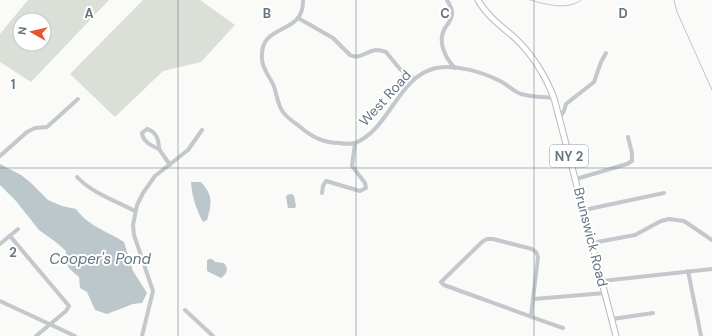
<svg xmlns="http://www.w3.org/2000/svg" width="712" height="336" viewBox="0 0 712 336" font-family="'DM Sans',sans-serif">
<style>
.green{fill:#dadfd7;fill-rule:evenodd}
.water{fill:#bbc7cb}
.lines{fill:none;stroke-linecap:round;stroke-linejoin:round}
.stream{stroke:#bbc7cb;stroke-width:1}
.major-casing{stroke:#b5babe;stroke-width:7}
.minor{stroke:#c3c8cc;stroke-width:4}
.major{stroke:#fff;stroke-width:5}
.grid{fill:none;stroke:#657683;stroke-width:1;stroke-opacity:0.55}
.labels{text-anchor:middle;stroke-width:4;stroke-linejoin:round;paint-order:stroke}
.shield{fill:#fff;stroke:#939fa8;stroke-width:1}
.shield-label{font-size:13px;font-weight:bold;fill:#657683}
.street-label{font-size:14px;fill:#657683;stroke:#fff}
.water-label{font-size:15px;font-style:italic;fill:#60757c;stroke:#fff}
.grid-label{font-size:13px;text-anchor:middle;font-weight:bold;fill:#657683;stroke:#fff;stroke-width:4;stroke-linejoin:round;paint-order:stroke}
</style>
<rect width="100%" height="100%" fill="#fafaf8"/>
<g class="green">
<path d="M28 0H109L31 82 0 62V34ZM20 20H44V44H20Z"/>
<polygon points="143,0 200,0 235,25 201,62 163,71 115,117 70,74"/>
</g>
<g class="water">
<path d="M0 164 21 175 30 182 48 200 62 206 76 209C88 226 107 231 124 242L133 271 147 293 142 303 133 304 107 314 95 310 87 292 80 288 79 277C68 268 65 266 66 251L57 243 39 230 16 201 0 185Z"/>
<path d="M191 182H201C213 195 212 203 207 220L203 222C196 209 192 197 191 182Z"/>
<polygon points="292,194 294,196 296,206 295,208 288,208 286,197 287,195"/>
<path d="M210 259H212L215 262 224 263C229 269 227 274 221 278L207 271V260Z"/>
</g>
<g class="lines">
<g class="stream">
<path d="M530 0C545 4 567 11 581 0"/>
<polyline points="674,0 677,12 712,90"/>
</g>
<defs>
<path id="major" d="M478 0C487 16 501 26 515 38 533 55 545 75 554 98L616 336"/>
</defs>
<use href="#major" class="major-casing"/>
<g class="minor">
<path d="M303 0C304 37 259 21 262 59 262 68 269 76 273 84 277 93 277 104 283 112 287 118 294 122 299 126 312 137 323 143 340 143 344 144 350 144 355 143 390 129 398 76 436 68 456 64 482 72 500 81 508 85 513 91 521 94 531 97 543 97 554 98"/>
<path d="M447 0C449 4 453 9 452 14 452 19 448 24 445 28 437 41 445 58 455 68"/>
<path d="M298 18 333 38 350 55C360 60 366 51 376 50 380 50 383 51 386 52L400 69 415 79"/>
<polyline points="559,118 564,111 566,104 594,82 601,62 606,53"/>
<path d="M147 129C157 132 159 140 159 149 152 146 143 142 142 133Z"/>
<polyline points="159,149 170,165"/>
<polyline points="0,156 27,132 35,128 47,127 78,99"/>
<path d="M77 177C92 193 116 201 135 211"/>
<polyline points="576,179 627,164 632,161 632,153 628,137"/>
<polyline points="322,193 323,186 326,181 360,191 366,188 365,183 352,166 355,143"/>
<polyline points="584,210 664,193"/>
<polyline points="10,236 69,306 66,311 36,336"/>
<polyline points="592,243 635,235 661,221 669,219 684,221 712,240"/>
<polyline points="0,244 18,229"/>
<polyline points="688,271 701,336"/>
<polyline points="602,281 712,269"/>
<polyline points="534,299 605,293"/>
<polyline points="0,301 75,336"/>
<polyline points="185,310 213,336"/>
<path d="M531 316 538 257 536 252 532 249 493 239H487L482 242 441 282 444 285C483 299 523 314 563 328"/>
<polyline points="612,319 653,313"/>
<polyline points="142,336 153,291 134,235 133,225 137,205 143,193 155,176 188,150 202,130"/>
</g>
<use href="#major" class="major"/>
</g>
<path class="grid" d="M178 0V336M356 0V336M534 0V336M0 168H712"/>
<g class="labels">
<rect class="shield" x="550" y="145" width="38" height="22" rx="3"/>
<g class="shield-label">
<text x="569" y="161">NY 2</text>
</g>
<g class="street-label">
<text transform="translate(385 98) rotate(-48)" y="5">West Road</text>
<text transform="translate(591 237) rotate(76)" y="5">Brunswick Road</text>
</g>
<g class="water-label">
<text x="100" y="264">Cooper's Pond</text>
</g>
</g>
<g class="grid-label">
<text x="89" y="18">A</text>
<text x="267" y="18">B</text>
<text x="445" y="18">C</text>
<text x="623" y="18">D</text>
<text x="13" y="89">1</text>
<text x="13" y="257">2</text>
</g>
<g transform="translate(32 32) rotate(278)"><circle r="19" fill="#ffffff" stroke="#c1c8cd"/>
<path d="M0-3L7 15L0 10L-7 15Z" fill="#e4572e"/>
<text y="-6" font-size="11" font-weight="bold" text-anchor="middle" fill="#657683">N</text>
</g>
</svg>
